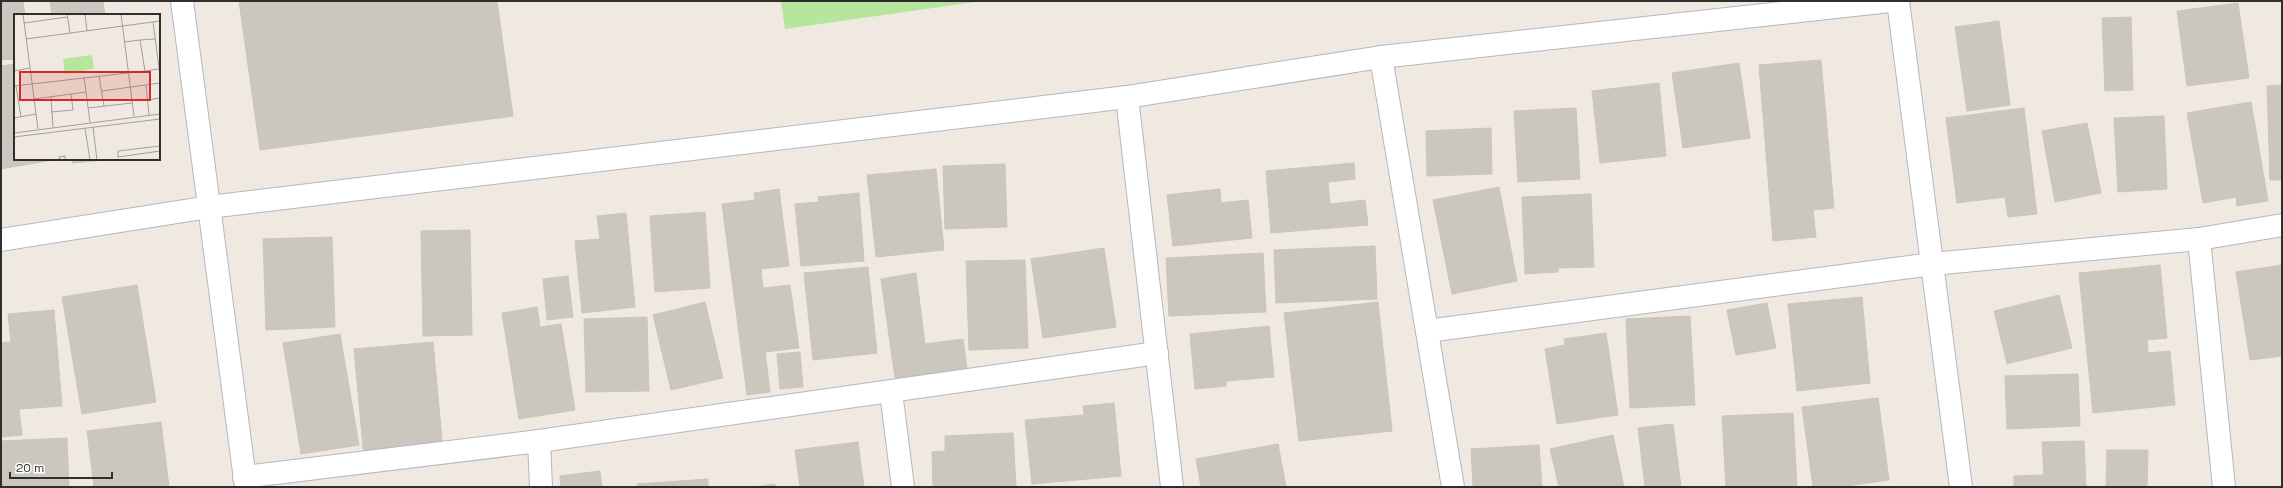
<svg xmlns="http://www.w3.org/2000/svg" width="2283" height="488" viewBox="0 0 2283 488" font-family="'Space Grotesk',sans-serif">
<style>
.green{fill:#b6e59e}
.building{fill:#cbc7bf;stroke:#cbc5ba}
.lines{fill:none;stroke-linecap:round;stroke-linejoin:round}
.minor-casing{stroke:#b4b7c1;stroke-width:24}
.minor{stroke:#fff;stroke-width:22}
.inset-road{fill:none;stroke:#a29e99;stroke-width:1}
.view{fill:#d62828;fill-opacity:0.15;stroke:#d62828;stroke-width:2}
.inset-edge{fill:none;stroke:#2e2e2e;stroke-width:2}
</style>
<rect width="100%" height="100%" fill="#efe9e1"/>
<polygon class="green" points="781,1 982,1 785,29"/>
<g class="building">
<polygon points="1,1 23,1 25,15 15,15 15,59 1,60"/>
<polygon points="50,1 103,1 105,15 52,15"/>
<polygon points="239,1 497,1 513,116 260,150"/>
<polygon points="2238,3 2249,78 2187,86 2177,11"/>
<polygon points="2131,17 2133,90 2105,91 2102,18"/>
<polygon points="1999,21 2010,105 1967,111 1955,27"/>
<polygon points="1821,60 1834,208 1813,210 1816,237 1773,241 1759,65"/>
<polygon points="1739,63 1750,138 1683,148 1672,73"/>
<polygon points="15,64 15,159 59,159 1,169 1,66"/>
<polygon points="1659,83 1666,156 1600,163 1592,91"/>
<polygon points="2282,85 2282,180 2270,180 2267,86"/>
<polygon points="2251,102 2268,201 2237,206 2236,197 2203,203 2187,113"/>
<polygon points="1576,108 1580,179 1518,182 1514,111"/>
<polygon points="2024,108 2037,214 2008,217 2005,197 1957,203 1946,118"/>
<polygon points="2164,116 2167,189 2118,192 2114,118"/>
<polygon points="2087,123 2101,193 2055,202 2042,131"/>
<polygon points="1491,128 1492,174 1427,176 1426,131"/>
<polygon points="72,159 119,159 72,163"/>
<polygon points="1354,163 1355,179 1328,182 1330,204 1365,200 1368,225 1271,233 1266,171"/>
<polygon points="1005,164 1007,227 945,229 943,166"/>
<polygon points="936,169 944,250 876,257 867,175"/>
<polygon points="1499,187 1517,281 1452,294 1433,200"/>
<polygon points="779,189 789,266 761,269 763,288 790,285 799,348 765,352 770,392 747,395 722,204 755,200 754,193"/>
<polygon points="1220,189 1221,203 1248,200 1252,238 1173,246 1167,195"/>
<polygon points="859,193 864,261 801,266 795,204 819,202 818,197"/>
<polygon points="1591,194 1594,267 1558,268 1558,272 1525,274 1522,197"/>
<polygon points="705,212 710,288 655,292 650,216"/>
<polygon points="626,213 635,307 582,313 575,241 600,239 597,216"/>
<polygon points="470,230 472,335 423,336 421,231"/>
<polygon points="332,237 335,327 266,330 263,239"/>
<polygon points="1375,246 1377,299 1276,303 1274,250"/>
<polygon points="1104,248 1116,327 1043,338 1031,259"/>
<polygon points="1263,253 1266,312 1169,316 1166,258"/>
<polygon points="1025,260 1028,348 969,350 966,261"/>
<polygon points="2160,265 2167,338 2147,340 2148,353 2170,351 2175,405 2093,413 2079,273"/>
<polygon points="2282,265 2282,356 2250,360 2236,272"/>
<polygon points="868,267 877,353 813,360 804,273"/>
<polygon points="916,273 925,344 963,339 967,368 895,378 881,279"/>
<polygon points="568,276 573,317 547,320 543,279"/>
<polygon points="137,285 156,402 82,414 62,297"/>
<polygon points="2059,295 2072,348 2007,364 1994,311"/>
<polygon points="1862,297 1870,383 1797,391 1788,304"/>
<polygon points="705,302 723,378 671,390 653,315"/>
<polygon points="1378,302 1392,431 1299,441 1284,313"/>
<polygon points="1767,303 1776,348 1736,355 1727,310"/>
<polygon points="537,307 540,327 561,324 575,410 519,419 502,313"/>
<polygon points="54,310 62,406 19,409 22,435 1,437 1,343 11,342 8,314"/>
<polygon points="1690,316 1695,405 1630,408 1626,319"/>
<polygon points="647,317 649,391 586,392 584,319"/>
<polygon points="1269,326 1274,377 1226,381 1226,386 1195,389 1190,334"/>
<polygon points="1606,333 1618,415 1557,424 1545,349 1565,345 1564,339"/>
<polygon points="340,334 359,445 301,454 283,343"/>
<polygon points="433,342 443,451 364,458 354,349"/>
<polygon points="800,352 803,387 780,389 777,354"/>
<polygon points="2078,374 2080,426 2007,429 2005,376"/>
<polygon points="1878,398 1889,480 1840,487 1813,487 1802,407"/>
<polygon points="1114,403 1121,476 1032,484 1025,420 1084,415 1083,406"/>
<polygon points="1793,413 1797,487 1726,487 1722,416"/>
<polygon points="161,422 169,487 94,487 87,431"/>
<polygon points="1673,424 1681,487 1645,487 1638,428"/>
<polygon points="1013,433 1016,486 933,487 932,452 945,451 945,436"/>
<polygon points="1613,435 1624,487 1559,487 1550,449"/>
<polygon points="67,438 69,487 1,487 1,441"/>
<polygon points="2084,441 2086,487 2014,487 2014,476 2044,475 2042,442"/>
<polygon points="858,442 864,487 800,487 795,450"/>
<polygon points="1278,444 1286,487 1201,487 1196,459"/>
<polygon points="1539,445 1542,487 1473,487 1471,449"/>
<polygon points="2107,450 2148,450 2147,487 2106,487"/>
<polygon points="600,471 602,487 561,487 560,476"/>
<polygon points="708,479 708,487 638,487 637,484"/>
<polygon points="775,484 775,487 755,487"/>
</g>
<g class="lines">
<defs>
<g id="minor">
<polyline points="182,1 246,487"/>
<polyline points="1898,1 1961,487"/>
<polyline points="1381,57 1453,487"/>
<polyline points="1127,97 1172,487"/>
<polyline points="2199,239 2224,487"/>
<polyline points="1,240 209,207 1127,97 1381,57 1890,1"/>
<polyline points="1427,331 1932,264 2199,239 2282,225"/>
<polyline points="891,392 903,487"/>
<polyline points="539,441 541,487"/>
<polyline points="244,477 539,441 1157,353"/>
</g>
</defs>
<use href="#minor" class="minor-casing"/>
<use href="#minor" class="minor"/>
</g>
<g transform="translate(14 14)">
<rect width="146" height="146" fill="#efe9e1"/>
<path d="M78 41 80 55 51 60 49 45Z" fill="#b6e59e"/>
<path class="inset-road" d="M9 0 24 115M53 0 56 19M71 0 73 17M107 0 120 102M139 8 146 61M10 9 53 3M12 25 146 7M141 25 126 26 131 57 145 55M110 28 126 26M0 57 16 54M85 62 90 92M70 63 76 108M132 71 135 101M0 72 131 57M2 72 7 103M88 77 146 69M37 83 39 113M20 85 72 78M133 86 146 84M74 94 118 89M37 98 59 96 57 80M0 104 22 100M79 113 83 146M71 114 76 146M0 119 146 100M0 123 146 105M146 132 104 137V143L146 137M46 146 45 143 51 142V146"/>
<path class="view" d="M6 58H136V86H6Z"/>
<rect width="146" height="146" class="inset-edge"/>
</g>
<rect width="2283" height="488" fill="none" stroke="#2e2e2e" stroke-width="4"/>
<path d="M10 472v6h102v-6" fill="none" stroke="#2e2e2e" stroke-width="2"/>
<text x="16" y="472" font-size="12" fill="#2e2e2e" stroke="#ffffff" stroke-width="3" paint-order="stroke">20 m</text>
</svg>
